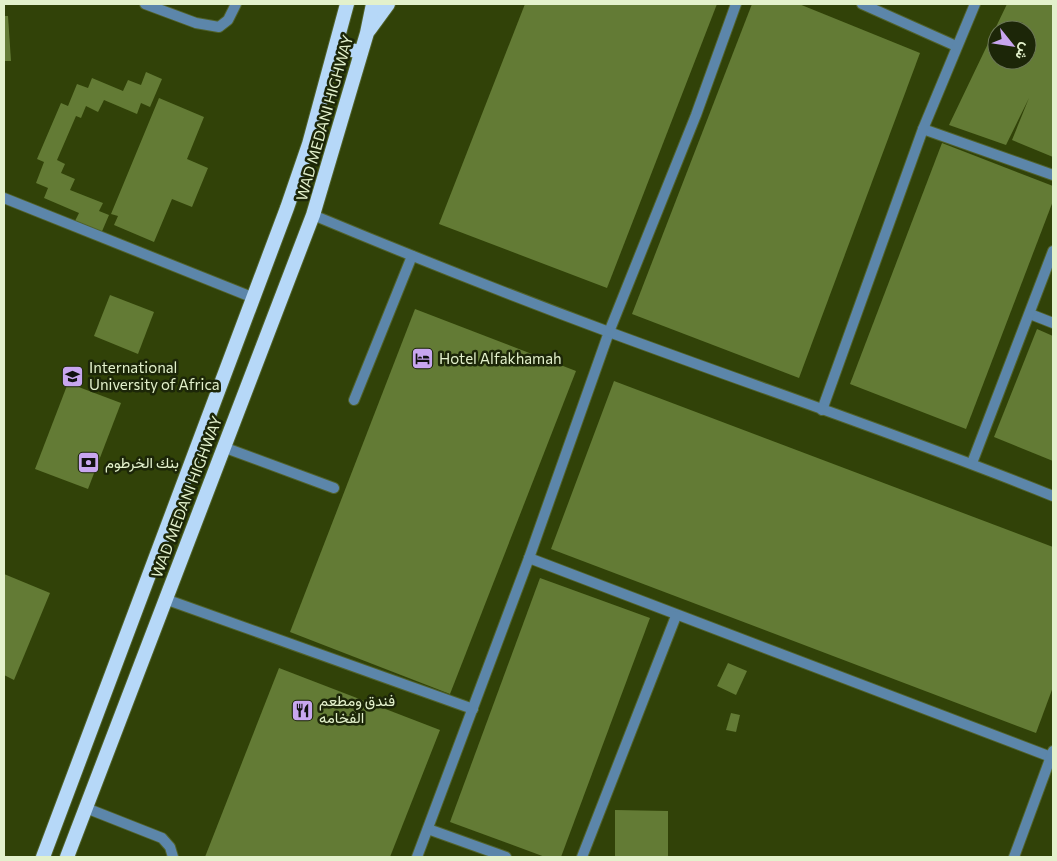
<svg xmlns="http://www.w3.org/2000/svg" width="1057" height="861" viewBox="0 0 1057 861" font-family="Commissioner,Vazirmatn,sans-serif">
<style>
.building{fill:#637b35;fill-rule:evenodd}
.lines{fill:none;stroke-linecap:round;stroke-linejoin:round}
.service-casing{stroke:#51622b;stroke-width:12}
.minor-casing{stroke:#51622b;stroke-width:12}
.tertiary-casing{stroke:#51622b;stroke-width:12}
.trunk-casing{stroke:#51622b;stroke-width:16}
.service{stroke:#5c86aa;stroke-width:10}
.minor{stroke:#5c86aa;stroke-width:10}
.tertiary{stroke:#5c86aa;stroke-width:10}
.trunk{stroke:#b6d8f8;stroke-width:14}
.labels{text-anchor:middle;stroke-width:5;stroke-linejoin:round;paint-order:stroke}
.street-label{font-size:15px;fill:#e3f1cc;stroke:#1c2608}
.poi-label{font-size:15px;fill:#e3f1cc;stroke:#1c2608;text-anchor:start}
</style>
<rect width="100%" height="100%" fill="#314208"/>
<g class="building">
<polygon points="525,4 717,4 607,288 439,224"/>
<polygon points="752,4 799,4 920,53 799,378 632,314"/>
<path d="M1007 4H1053V157L1012 140 1029 98 1006 145 949 125ZM997 30H1027V60H997Z"/>
<polygon points="4,16 8,16 11,61 4,61"/>
<polygon points="146,72 162,79 150,107 141,103 137,114 104,100 98,112 86,106 81,118 76,116 57,160 65,164 61,173 75,179 70,190 103,203 99,211 109,215 100,236 86,230 88,226 75,221 79,213 44,198 48,188 36,183 44,162 37,159 61,103 68,106 77,84 88,88 92,78 123,91 128,80 141,85"/>
<polygon points="159,98 204,117 187,159 208,168 192,207 172,199 154,242 114,225 118,216 111,214"/>
<polygon points="942,143 1053,186 1053,201 966,429 850,384"/>
<polygon points="110,295 154,312 138,354 94,336"/>
<polygon points="415,309 576,371 450,694 290,632"/>
<polygon points="1037,329 1053,336 1053,461 994,437"/>
<polygon points="614,381 1053,547 1053,687 1036,733 551,549"/>
<polygon points="68,383 121,403 88,489 35,469"/>
<polygon points="4,574 50,593 14,680 4,675"/>
<polygon points="540,578 650,618 561,857 545,857 450,822"/>
<polygon points="728,663 747,671 736,695 717,686"/>
<polygon points="279,668 440,730 390,857 205,857"/>
<polygon points="731,713 740,715 736,732 726,730"/>
<polygon points="615,810 668,811 668,857 615,857"/>
</g>
<g class="lines">
<defs>
<g id="service">
<polyline points="145,4 196,23 219,27 228,20 236,4"/>
<polyline points="4,198 254,298"/>
</g>
<g id="minor">
<polyline points="862,4 956,46"/>
<polyline points="923,129 1053,175"/>
<polyline points="1030,314 1053,323"/>
<polyline points="354,400 412,256"/>
<polyline points="822,410 923,129 975,4"/>
<polyline points="223,447 334,488"/>
<polyline points="972,463 1053,251"/>
<polyline points="529,558 1051,757"/>
<polyline points="165,599 473,709"/>
<polyline points="86,808 162,838 170,847 173,857"/>
<polyline points="428,829 506,857"/>
<polyline points="417,857 529,558 609,332 696,115 736,4"/>
<polyline points="582,857 676,616"/>
<polyline points="1014,857 1053,751"/>
</g>
<path id="tertiary" d="M313 215C411 256 510 295 609 332 757 387 907 437 1053 496"/>
<g id="trunk">
<polyline points="369,30 388,4"/>
<polyline points="336,47 361,52"/>
<polyline points="43,857 287,208 309,144 347,4"/>
<polyline points="67,857 313,215 367,33 373,4"/>
</g>
</defs>
<use href="#service" class="service-casing"/>
<use href="#minor" class="minor-casing"/>
<use href="#tertiary" class="tertiary-casing"/>
<use href="#trunk" class="trunk-casing"/>
<use href="#service" class="service"/>
<use href="#minor" class="minor"/>
<use href="#tertiary" class="tertiary"/>
<use href="#trunk" class="trunk"/>
</g>
<defs>
<symbol id="hotel-square" viewBox="-11 -11 22 22"><rect x="-9" y="-9" width="18" height="18" rx="4" fill="#c8a6ef" stroke="#1c2608"/><path d="M-6-4.5h1.5V1H6V5H4.5V3h-9V5H-6ZM-4 0a1.8 1.8 0 1 1 3.6 0ZM.5 0V-2.5h3Q6-2.5 6 0Z" fill="#111"/></symbol>
<symbol id="university-square" viewBox="-11 -11 22 22"><rect x="-9" y="-9" width="18" height="18" rx="4" fill="#c8a6ef" stroke="#1c2608"/><path d="M0-5L7-2L0 1L-7-2ZM-4 1L0 2.5L4 1V4Q0 6-4 4Z" fill="#111"/></symbol>
<symbol id="bank-square" viewBox="-11 -11 22 22"><rect x="-9" y="-9" width="18" height="18" rx="4" fill="#c8a6ef" stroke="#1c2608"/><path d="M-6-4H6V4H-6ZM0-2.3a2.3 2.3 0 1 0 0 4.6a2.3 2.3 0 1 0 0-4.6Z" fill="#111"/></symbol>
<symbol id="restaurant-square" viewBox="-11 -11 22 22"><rect x="-9" y="-9" width="18" height="18" rx="4" fill="#c8a6ef" stroke="#1c2608"/><path d="M-5-6h1v4h1v-4h1v4h1v-4h1v5L-1.5 .5V6h-2V.5L-5-1ZM5-6V6H3V1.5H1.5Q1.5-4 5-6Z" fill="#111"/></symbol>
</defs>
<g fill-rule="evenodd">
<use href="#hotel-square" x="410" y="346" width="25" height="25"/>
<use href="#university-square" x="60" y="364" width="25" height="25"/>
<use href="#bank-square" x="76" y="450" width="25" height="25"/>
<use href="#restaurant-square" x="290" y="698" width="25" height="25"/>
</g>
<g class="labels">
<g class="street-label">
<text transform="translate(325 118) rotate(-74)" y="5">WAD MEDANI HIGHWAY</text>
<text transform="translate(187 497) rotate(-69)" y="5">WAD MEDANI HIGHWAY</text>
</g>
<g class="poi-label">
<text x="439" y="364">Hotel Alfakhamah</text>
<text x="89" y="373">International<tspan x="89" dy="17">University of Africa</tspan></text>
<text x="105" y="468">بنك الخرطوم</text>
<text x="319" y="706">فندق ومطعم<tspan x="319" dy="17">الفخامه</tspan></text>
</g>
</g>
<rect width="1057" height="861" fill="none" stroke="#e3f1cc" stroke-width="10"/>
<g transform="translate(1012 45) rotate(120)"><circle r="24" fill="#1c2608" stroke="#6c7756"/>
<path d="M0-4L9 19L0 12L-9 19Z" fill="#c8a6ef"/>
<text y="-8" font-size="14" font-weight="bold" text-anchor="middle" fill="#e3f1cc">ش</text>
</g>
</svg>
